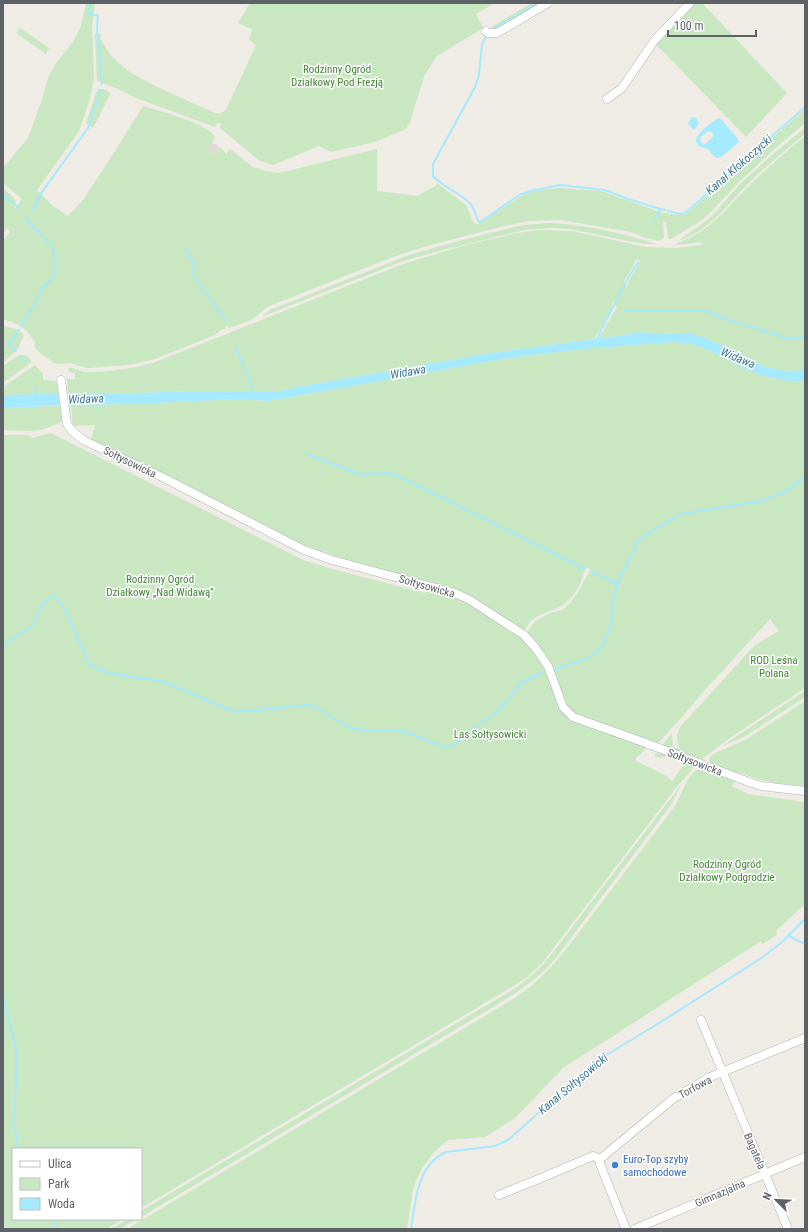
<svg xmlns="http://www.w3.org/2000/svg" width="808" height="1232" viewBox="0 0 808 1232" font-family="'Roboto Condensed',sans-serif">
<style>
.industrial{fill:#dedad7}
.green{fill:#c9e7c1;fill-rule:evenodd}
.water{fill:#a5eaff;fill-rule:evenodd}
.lines{fill:none;stroke-linecap:round;stroke-linejoin:round}
.stream{stroke:#a5eaff;stroke-width:2}
.minor-casing{stroke:#b0b4b8;stroke-width:9}
.minor{stroke:#fff;stroke-width:8}
.shop-dot{fill:#3f7fe0;stroke:#fff;stroke-width:1.5}
.labels{text-anchor:middle;stroke-width:3;stroke-linejoin:round;paint-order:stroke}
.park-label{font-size:11px;fill:#408534;stroke:#fff}
.street-label{font-size:11px;fill:#5d6266;stroke:#fff}
.shop-label{font-size:11px;fill:#366cbe;stroke:#fff;text-anchor:start}
.water-label{font-size:12px;font-style:italic;fill:#397a98;stroke:#fff}
</style>
<rect width="100%" height="100%" fill="#efebe5"/>
<polygon class="industrial" points="211,142 220,147 214,155 206,150"/>
<g class="green">
<path d="M86 3H95L92 25 94 79 90 99 79 131 37 190 53 206 68 216 83 200 108 162 143 106C159 111 207 123 215 137L206 150 214 155 220 147 226 154 230 149 253 167 266 171 279 173 377 149V191L418 196 438 184 466 205 474 224H478L524 194 538 190 560 188 601 191 663 213 682 215 686 214 805 109V123L778 146 740 181 709 214 702 220 673 238 670 239 668 238 666 222H663L664 237 663 239 659 241 643 237 631 232 561 220 528 221 500 227 423 247 393 257 267 307 253 319 241 324 228 328V326L225 327V329L221 330 215 335 155 359 129 365 87 368 70 363 61 364 54 363 40 353 34 346 36 343C24 326 22 326 3 319V241L10 232 7 228 3 234V188L16 200 15 209 22 199 3 183V168L28 138 41 102 49 76 56 63 73 42 81 26Z"/>
<polygon points="250,3 495,3 476,14 483,28 437,56 425,74 410,122 406,129 375,142 331,152 319,146 273,165 260,161 220,128 222,124 217,123 215,127 136,98 116,88 97,81 95,34 101,34 100,38 111,56 128,71 153,85 215,113 221,113 226,110 256,45 249,40 252,29 238,23"/>
<polygon points="532,3 545,3 493,31 491,28 498,23"/>
<polygon points="694,3 702,3 787,93 746,137 655,43"/>
<polygon points="20,28 49,48 46,54 16,33"/>
<polygon points="98,89 103,89 111,93 93,128 86,123 96,93"/>
<path d="M805 128V134C787 149 768 164 751 181 728 203 710 231 678 241L711 217 740 184 773 154Z"/>
<path d="M805 136V369L804 370 792 372 766 367 757 363 725 347 703 337 682 333 658 334 639 332 630 334 598 339 617 307 612 302C613 312 599 331 594 339L485 354 303 386 280 391H198L68 395 67 379H75V373L69 372 68 368C75 367 79 372 86 372 109 372 131 369 153 363L403 264 466 245 517 233 539 230 572 231 646 247 676 248 701 245V242L677 245V243C708 234 727 207 750 185 767 168 786 152 805 136ZM636 259 640 261 628 282V286L624 281 633 267Z"/>
<path d="M550 223C586 225 622 233 656 244H645L623 240 570 229 553 228 524 230 439 251 403 261 261 317 270 310 409 255 466 239 523 225Z"/>
<path d="M3 326C11 328 20 328 24 336L20 343 19 348 3 363Z"/>
<path d="M674 342C699 342 722 357 743 368 756 374 770 378 784 380 791 381 798 383 805 381V688L727 740 701 760 664 746 663 744 672 733 673 747 680 749C676 740 676 735 681 726L755 645 779 631 770 619 704 691 682 717 659 742 657 743 650 740 644 751 636 758V761L667 776 672 781 684 765 683 763 665 756 660 758 655 756V754L661 752 690 762C693 764 693 766 692 770L679 784 542 963 526 978 515 985 141 1208V1149H13V1219H123L106 1229H3V435H28L32 438 51 433 303 560 332 569 425 593 434 589 458 598 489 614 523 637 539 656H544L526 635C534 620 539 618 554 612 558 611 563 610 566 607 579 595 581 583 591 570L586 567C581 583 576 597 561 606 552 612 538 613 530 622 528 625 526 629 523 632L490 609 456 590 417 579 370 567 306 546 249 520 91 440 95 425 73 426 71 405 135 404 236 399 269 401 508 358 584 349Z"/>
<polygon points="22,355 27,356 32,362 3,383 3,366 17,356"/>
<polygon points="35,365 43,374 43,380 56,381 59,394 3,395 3,387"/>
<polygon points="60,406 62,422 41,430 33,431 3,430 3,408"/>
<polygon points="805,691 805,697 744,737 722,746"/>
<path d="M805 701V786C782 784 762 782 741 773L739 775 711 765 709 762V759L713 754 747 739Z"/>
<path d="M700 767 735 780 732 786 748 794 805 802V904L776 931 777 935 763 944 761 941 563 1068 515 1118 485 1137 448 1140 435 1151 422 1168 413 1188 407 1229H127L515 998C537 983 551 968 568 947L675 806 689 777Z"/>
<path d="M681 785 671 805 555 959C533 984 511 996 483 1013L141 1217V1211L519 986C531 977 541 967 551 955Z"/>
<polygon points="128,1219 137,1219 120,1229 111,1229"/>
</g>
<g class="water">
<polygon points="692,117 696,118 699,123 695,129 693,129 688,124"/>
<path d="M720 118 738 139 739 142 721 157 716 158C712 155 711 151 707 149 706 148 702 147 701 147 690 140 701 132 706 127 711 124 714 120 720 118ZM710 131 714 135 713 137 705 144 701 143 700 139C702 135 706 132 710 131Z"/>
<path d="M639 332 658 334 682 333 691 334 703 337 725 347 757 363 766 367 792 372 805 369V381C798 383 791 381 784 380 770 378 756 374 743 368 722 357 699 342 674 342L584 349 508 358 269 401 236 399 135 404 71 405 3 408V395L48 394 49 392 52 394 68 395 198 391H280L303 386 485 354 624 335Z"/>
</g>
<g class="lines">
<g class="stream">
<polyline points="90,3 88,14 94,15"/>
<polyline points="96,15 98,16 97,29 102,84"/>
<polyline points="491,30 539,3"/>
<path d="M486 37 482 44 479 75 475 87 433 164V176C444 188 462 193 472 206 475 211 476 216 478 221L480 222 521 194 531 191 560 185 605 190 628 199 660 209"/>
<polyline points="3,194 19,208"/>
<polyline points="32,210 42,192 88,128 101,90"/>
<polyline points="668,211 681,214 685,213 805,107"/>
<polyline points="655,220 660,209 665,210"/>
<polyline points="184,248 194,263 193,275 225,320"/>
<polyline points="625,311 702,310 733,321 790,339 805,337"/>
<polyline points="21,326 28,313 33,308 42,288 54,277 55,272 54,267 54,253 51,245 27,220 27,217"/>
<polyline points="596,340 628,278 638,262"/>
<polyline points="236,347 254,393"/>
<polyline points="16,351 9,343 15,337 19,330"/>
<polyline points="20,356 25,361"/>
<polyline points="35,388 36,396"/>
<polyline points="307,454 359,474 389,473 404,479 585,569"/>
<polyline points="591,571 617,584"/>
<polyline points="3,645 31,627 43,603 53,595 62,604 67,613 90,666 110,673 164,682 235,712 308,705 316,707 348,727 360,730 393,730 406,732 444,747 453,746 465,735 498,711 522,682 541,673"/>
<polyline points="555,669 589,658 598,651 603,645 611,625 612,606 617,584 638,542 647,534 680,514 763,501 788,490 805,476"/>
<polyline points="789,935 791,937 805,944"/>
<polyline points="4,999 16,1049 16,1080 14,1124 18,1149"/>
<polyline points="54,1219 58,1229"/>
<path d="M411 1229C415 1202 417 1165 446 1152L495 1146 508 1140 598 1060 656 1025 763 957 783 941 805 919"/>
</g>
<defs>
<g id="minor">
<polyline points="486,31 488,33 497,33 548,3"/>
<polyline points="607,99 622,88 654,41 690,3"/>
<polyline points="61,380 67,424 73,432 85,441 162,477 304,550 332,560 455,593 470,600 524,635 534,646 548,666 563,707 573,717 643,742 749,782 761,786 805,791"/>
<polyline points="701,1020 788,1229"/>
<polyline points="600,1159 674,1098 695,1086 710,1077 805,1038"/>
<polyline points="600,1159 600,1164 626,1229"/>
<polyline points="499,1195 534,1181 593,1156 600,1159"/>
<polyline points="635,1229 805,1157"/>
</g>
</defs>
<use href="#minor" class="minor-casing"/>
<use href="#minor" class="minor"/>
</g>
<circle class="shop-dot" cx="615" cy="1165" r="4"/>
<g class="labels">
<g class="park-label">
<text x="337" y="73">Rodzinny Ogród<tspan x="337" dy="13">Działkowy Pod Frezją</tspan></text>
<text x="160" y="583">Rodzinny Ogród<tspan x="160" dy="13">Działkowy „Nad Widawą”</tspan></text>
<text x="774" y="664">ROD Leśna<tspan x="774" dy="13">Polana</tspan></text>
<text x="490" y="738">Las Sołtysowicki</text>
<text x="727" y="868">Rodzinny Ogród<tspan x="727" dy="13">Działkowy Podgrodzie</tspan></text>
</g>
<g class="street-label">
<text transform="translate(130 462) rotate(26)" y="4">Sołtysowicka</text>
<text transform="translate(427 586) rotate(16)" y="4">Sołtysowicka</text>
<text transform="translate(695 762) rotate(21)" y="4">Sołtysowicka</text>
<text transform="translate(695 1087) rotate(-28)" y="4">Torfowa</text>
<text transform="translate(755 1151) rotate(67)" y="4">Bagatela</text>
<text transform="translate(720 1193) rotate(-23)" y="4">Gimnazjalna</text>
</g>
<g class="shop-label">
<text x="623" y="1163">Euro-Top szyby<tspan x="623" dy="13">samochodowe</tspan></text>
</g>
<g class="water-label">
<text transform="translate(739 165) rotate(-41)" y="4">Kanał Kłokoczycki</text>
<text transform="translate(738 358) rotate(23)" y="4">Widawa</text>
<text transform="translate(408 372) rotate(-10)" y="4">Widawa</text>
<text transform="translate(86 399) rotate(-2)" y="4">Widawa</text>
<text transform="translate(573 1084) rotate(-40)" y="4">Kanał Sołtysowicki</text>
</g>
</g>
<rect width="808" height="1232" fill="none" stroke="#5d6266" stroke-width="8"/>
<rect x="12" y="1148" width="130" height="72" fill="#ffffff" stroke="#bec0c2"/>
<rect x="20" y="1161" width="20" height="6" fill="#ffffff" stroke="#bec0c2"/>
<text x="48" y="1168" font-size="12" fill="#5d6266">Ulica</text>
<rect x="20" y="1178" width="20" height="12" fill="#c9e7c1" stroke="#bec0c2"/>
<text x="48" y="1188" font-size="12" fill="#5d6266">Park</text>
<rect x="20" y="1198" width="20" height="12" fill="#a5eaff" stroke="#bec0c2"/>
<text x="48" y="1208" font-size="12" fill="#5d6266">Woda</text>
<g transform="translate(776 1200) rotate(294)" stroke="#ffffff" stroke-width="3" paint-order="stroke">
<path d="M0-3L7 15L0 10L-7 15Z" fill="#5d6266"/>
<text y="-6" font-size="11" font-weight="bold" text-anchor="middle" fill="#5d6266">N</text>
</g>
<path d="M668 30v6h88v-6" fill="none" stroke="#5d6266" stroke-width="2"/>
<text x="674" y="30" font-size="12" fill="#5d6266" stroke="#ffffff" stroke-width="3" paint-order="stroke">100 m</text>
</svg>
